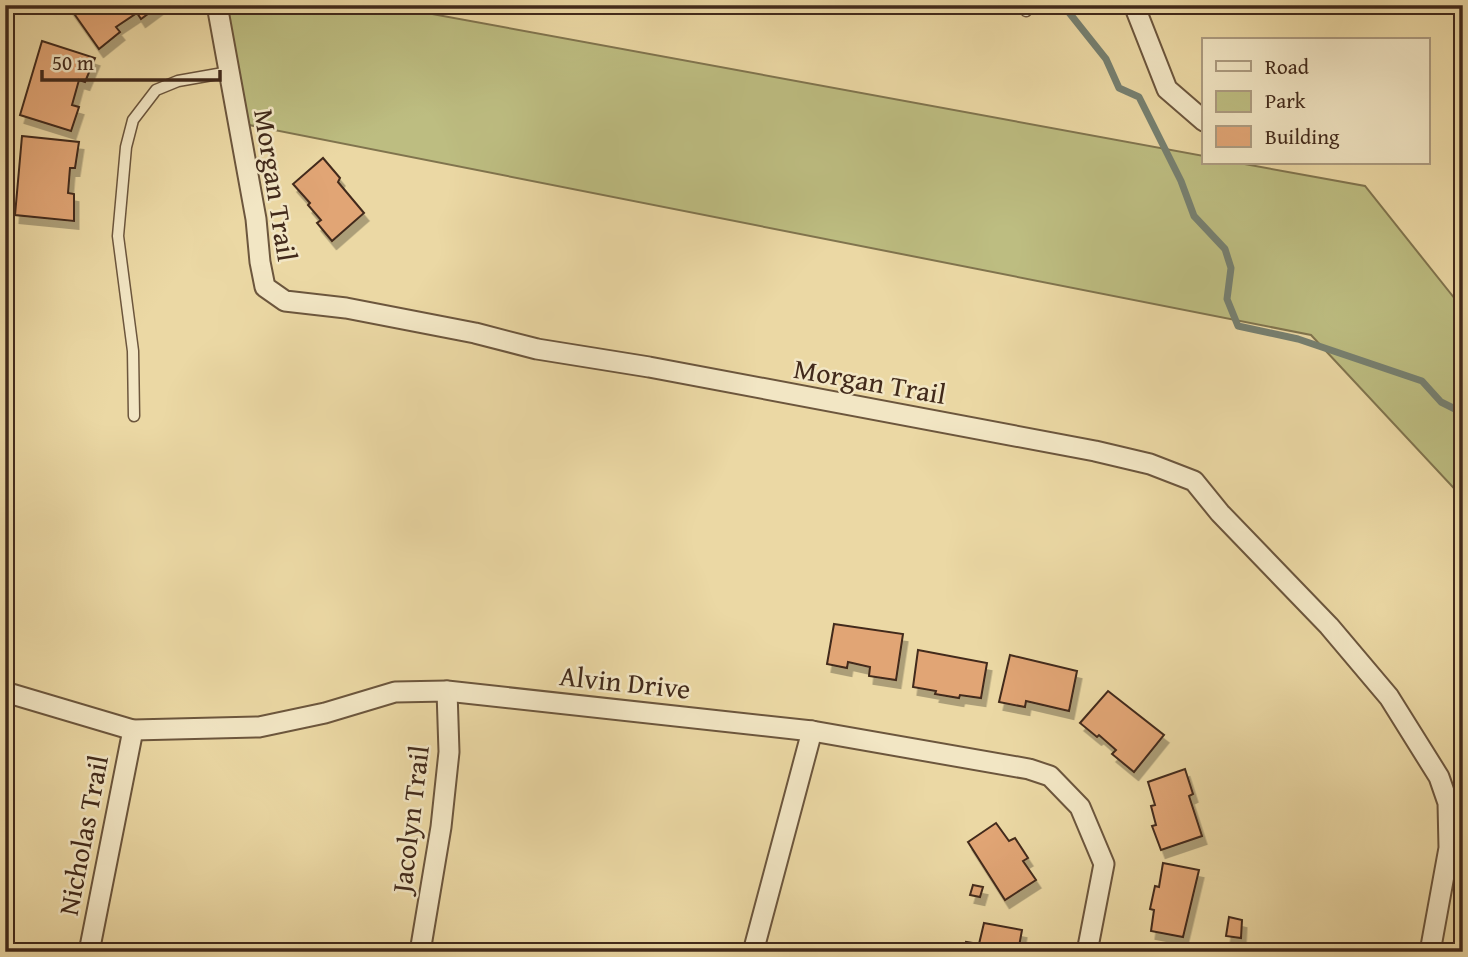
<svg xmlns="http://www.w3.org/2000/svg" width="1468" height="957" viewBox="0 0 1468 957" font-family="'Gentium Book Plus',serif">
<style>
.green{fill:#bdbd81;stroke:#80744e;stroke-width:2}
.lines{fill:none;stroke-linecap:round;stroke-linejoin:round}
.stream{stroke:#768071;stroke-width:7}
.building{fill:#e1a575;stroke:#422a1b;stroke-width:2;filter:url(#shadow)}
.service-casing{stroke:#6c563d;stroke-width:13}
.minor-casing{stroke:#6c563d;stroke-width:23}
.service{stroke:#f2e6c4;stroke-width:10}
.minor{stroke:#f2e6c4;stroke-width:19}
.labels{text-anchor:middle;stroke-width:5;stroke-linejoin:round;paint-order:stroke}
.street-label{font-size:28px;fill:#422a1b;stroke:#f2e6c4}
</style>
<defs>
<filter id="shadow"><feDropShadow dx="4.5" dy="8" stdDeviation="0" flood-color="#0004"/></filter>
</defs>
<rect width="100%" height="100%" fill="#ebd8a4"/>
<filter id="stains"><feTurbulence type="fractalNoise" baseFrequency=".00286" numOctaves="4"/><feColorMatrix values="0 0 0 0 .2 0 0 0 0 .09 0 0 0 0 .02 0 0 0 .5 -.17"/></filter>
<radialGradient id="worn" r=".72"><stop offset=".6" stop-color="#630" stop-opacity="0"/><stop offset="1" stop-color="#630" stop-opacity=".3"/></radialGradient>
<polygon class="green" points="218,5 383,5 1204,156 1204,163 1239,163 1365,186 1463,309 1463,498 1311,335 239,123"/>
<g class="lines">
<polyline class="stream" points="1063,5 1106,59 1119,88 1139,97 1181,181 1194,216 1225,249 1231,268 1227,299 1238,326 1298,339 1422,381 1441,402 1463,413"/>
</g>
<g class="building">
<polygon points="68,5 160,5 141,19 137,13 116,27 120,32 99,49"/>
<polygon points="42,41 95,58 85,82 79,80 72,105 79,107 71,131 20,115"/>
<polygon points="22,136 79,142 75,168 70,168 68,193 74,194 74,221 15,215"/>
<polygon points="323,158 340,178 338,182 364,213 332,241 317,223 321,220 308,205 310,203 293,184"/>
<polygon points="834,624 903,634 896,680 869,676 870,667 848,662 847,668 827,664"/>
<polygon points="918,650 987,663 981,698 960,695 959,698 935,694 936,691 913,687"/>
<polygon points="1010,655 1077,671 1069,711 1026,701 1025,707 999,702"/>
<polygon points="1108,691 1164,735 1134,772 1112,754 1116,750 1099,735 1097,737 1080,723"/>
<polygon points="1185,769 1193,794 1189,796 1202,836 1161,850 1152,826 1156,825 1151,806 1155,805 1148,782"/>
<polygon points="996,823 1009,841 1015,838 1028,858 1023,861 1036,880 1005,900 968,842"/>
<polygon points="1163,863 1199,870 1183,937 1151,931 1154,910 1150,909 1155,886 1159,887"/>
<polygon points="973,885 983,887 980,897 970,895"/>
<polygon points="1229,917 1242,920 1241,938 1226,936"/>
<polygon points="984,923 1022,930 1018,952 964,952 966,942 979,944"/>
<polygon points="1156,947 1182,952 1155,952"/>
</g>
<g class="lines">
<defs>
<g id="service">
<polyline points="1022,5 1026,11"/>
<polyline points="134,416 133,351 118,236 126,147 133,120 156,90 178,81 229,72"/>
</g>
<g id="minor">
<polyline points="217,5 256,219 260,262 265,287 285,301 346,308 475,333 537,349 649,367 1095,451 1150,464 1194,481 1220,513 1329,626 1389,697 1439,777 1448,803 1449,848 1430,952"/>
<polyline points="1134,5 1167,89 1204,121"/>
<polyline points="5,692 133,730 259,727 325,713 395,692 447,691 812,731 1029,769 1050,776 1080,807 1104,864 1087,952"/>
<polyline points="89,952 133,730"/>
<polyline points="420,952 441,827 449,752 447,691"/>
<polyline points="753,952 812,731"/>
</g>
</defs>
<use href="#service" class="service-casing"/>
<use href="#minor" class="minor-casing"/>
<use href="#service" class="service"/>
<use href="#minor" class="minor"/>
</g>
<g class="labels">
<g class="street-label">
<text transform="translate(276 185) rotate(81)" y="10">Morgan Trail</text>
<text transform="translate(870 381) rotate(10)" y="10">Morgan Trail</text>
<text transform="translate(625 682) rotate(6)" y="10">Alvin Drive</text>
<text transform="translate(410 819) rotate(-83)" y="10">Jacolyn Trail</text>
<text transform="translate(83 835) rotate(-79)" y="10">Nicholas Trail</text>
</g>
</g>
<rect width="1468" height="957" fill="none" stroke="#ebd8a4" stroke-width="28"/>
<rect x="7" y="7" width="1454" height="943" fill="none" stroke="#422a1b" stroke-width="3.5"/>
<rect x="14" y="14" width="1440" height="929" fill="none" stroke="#422a1b" stroke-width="2"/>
<rect x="1202" y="38" width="228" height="126" fill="#f2e6c4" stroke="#ac9b80" stroke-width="2"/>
<rect x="1216" y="61" width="35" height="10" fill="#f2e6c4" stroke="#ac9b80" stroke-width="2"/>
<text x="1265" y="74" font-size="21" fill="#422a1b">Road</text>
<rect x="1216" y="91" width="35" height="21" fill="#bdbd81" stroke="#ac9b80" stroke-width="2"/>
<text x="1265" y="108" font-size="21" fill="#422a1b">Park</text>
<rect x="1216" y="126" width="35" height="21" fill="#e1a575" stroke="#ac9b80" stroke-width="2"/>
<text x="1265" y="144" font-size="21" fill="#422a1b">Building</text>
<path d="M42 70v10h178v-10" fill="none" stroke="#422a1b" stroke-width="3.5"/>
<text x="52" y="70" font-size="21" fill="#422a1b" stroke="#f2e6c4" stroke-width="5" paint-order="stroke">50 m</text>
<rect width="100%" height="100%" filter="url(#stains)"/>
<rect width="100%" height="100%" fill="url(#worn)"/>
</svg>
